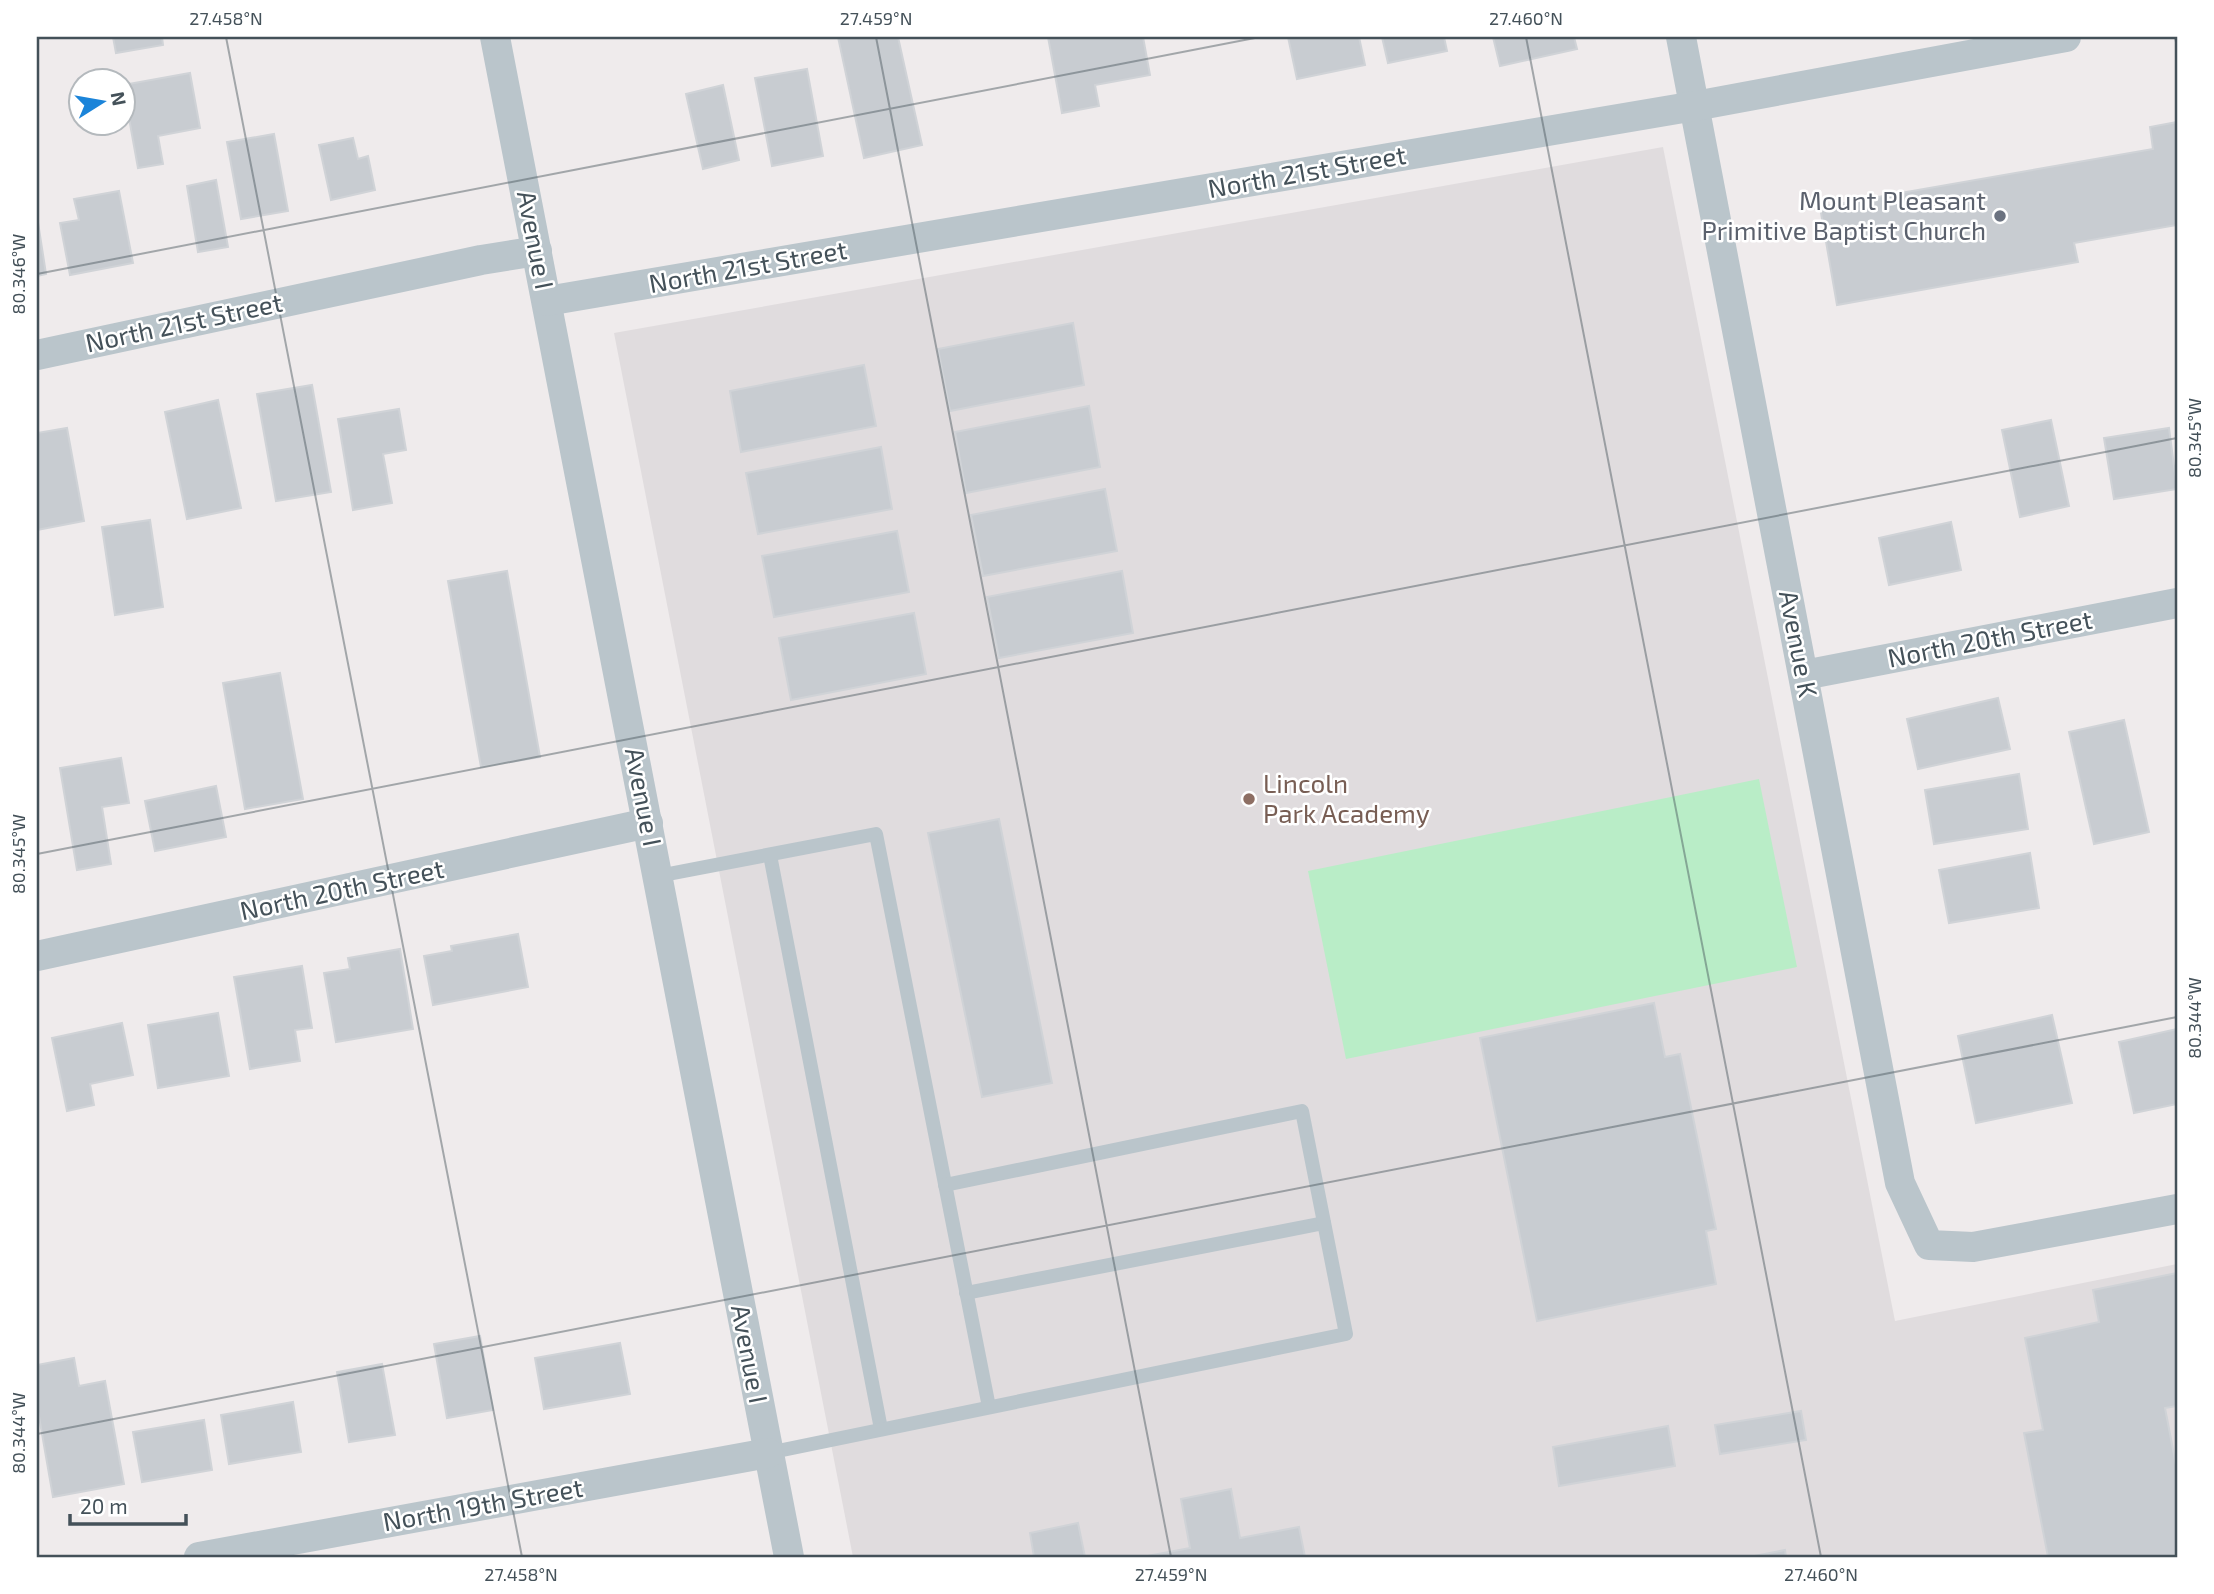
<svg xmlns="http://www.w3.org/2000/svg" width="2214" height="1594" viewBox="0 0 2214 1594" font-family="'Exo 2',sans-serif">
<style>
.education{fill:#e0dcde}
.green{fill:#b9edc7}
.building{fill:#c8ccd1;stroke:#d0d3d7;stroke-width:2}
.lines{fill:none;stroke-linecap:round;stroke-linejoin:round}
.service{stroke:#bac5cb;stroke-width:14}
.minor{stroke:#bac5cb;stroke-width:30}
.ticks{fill:none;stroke:#445159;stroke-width:2;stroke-opacity:0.45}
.worship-dot{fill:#6b7280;stroke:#fff;stroke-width:2.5}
.education-dot{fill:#8d6e63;stroke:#fff;stroke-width:2.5}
.labels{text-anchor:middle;stroke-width:5;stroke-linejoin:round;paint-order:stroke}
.street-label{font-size:26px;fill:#445159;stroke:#fff}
.worship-label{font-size:26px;fill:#5b616d;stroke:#fff;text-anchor:end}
.education-label{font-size:26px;fill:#785e54;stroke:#fff;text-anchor:start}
.neatline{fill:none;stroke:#445159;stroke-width:2.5}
.ticks-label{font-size:18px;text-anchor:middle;fill:#445159}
</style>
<rect width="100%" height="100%" fill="#efebec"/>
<polygon class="education" points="1663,147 1895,1321 2177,1264 2177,1557 853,1557 614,333"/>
<polygon class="green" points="1759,779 1797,967 1346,1059 1308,871"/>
<g class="building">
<polygon points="113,37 162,37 163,45 116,53"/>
<polygon points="838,37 898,37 922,145 864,158"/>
<polygon points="1048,37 1143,37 1150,75 1095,85 1099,106 1062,113"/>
<polygon points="1288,37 1359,37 1365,65 1297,79"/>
<polygon points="1382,37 1444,37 1447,51 1388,63"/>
<polygon points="1493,37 1574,37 1577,49 1500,66"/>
<polygon points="807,69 823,156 772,166 755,78"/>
<polygon points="190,73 200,128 158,136 163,164 138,168 123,85"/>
<polygon points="723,85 739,160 703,169 686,94"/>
<polygon points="2177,122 2177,225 2074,243 2078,262 1837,305 1820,207 2153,149 2150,127"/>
<polygon points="274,134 288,211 241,219 227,142"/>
<polygon points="353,138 358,159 368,156 375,190 331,200 319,145"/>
<polygon points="216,180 228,247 198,252 187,186"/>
<polygon points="119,191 133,263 70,275 60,223 79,220 74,199"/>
<polygon points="37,216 46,274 37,276"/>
<polygon points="1073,323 1084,385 950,411 938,349"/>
<polygon points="864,365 876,426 741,452 730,391"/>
<polygon points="312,385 331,492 276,501 257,394"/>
<polygon points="218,400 241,508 187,519 165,412"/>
<polygon points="1089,406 1100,467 966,493 955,432"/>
<polygon points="399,409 406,450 383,454 392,503 353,510 338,419"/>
<polygon points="2051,420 2069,506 2020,517 2002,430"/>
<polygon points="67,428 84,521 37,530 37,433"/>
<polygon points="2169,428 2177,489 2114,499 2104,438"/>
<polygon points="881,447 892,509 758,534 746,473"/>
<polygon points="1105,489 1117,551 983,576 971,515"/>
<polygon points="150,520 163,607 115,615 102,527"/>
<polygon points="1951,522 1961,570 1889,585 1879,538"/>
<polygon points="897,531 909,592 774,617 762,556"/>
<polygon points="507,571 540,757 481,767 448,581"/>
<polygon points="1122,571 1133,633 999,658 987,597"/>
<polygon points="914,613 926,674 791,700 779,638"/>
<polygon points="280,673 303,799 245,809 223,683"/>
<polygon points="1998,698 2010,749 1918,769 1907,719"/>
<polygon points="2124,720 2149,832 2094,844 2069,732"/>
<polygon points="121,758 129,803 102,807 111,864 77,870 60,768"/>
<polygon points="2019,774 2028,829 1934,844 1925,790"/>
<polygon points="216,786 226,837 155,851 145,801"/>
<polygon points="999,819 1052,1083 982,1097 928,833"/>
<polygon points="2030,853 2039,908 1949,923 1939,870"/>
<polygon points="518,934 528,987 433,1005 424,956 452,951 451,946"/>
<polygon points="400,949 413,1029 336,1042 324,973 350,969 348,958"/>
<polygon points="302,966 312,1028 295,1030 300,1061 250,1069 234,977"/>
<polygon points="1654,1003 1665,1057 1680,1054 1716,1229 1706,1231 1716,1284 1537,1321 1480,1038"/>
<polygon points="218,1013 229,1076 158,1088 148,1025"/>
<polygon points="2052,1015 2072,1103 1976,1123 1958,1036"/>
<polygon points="122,1023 133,1075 90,1084 94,1105 67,1111 52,1038"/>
<polygon points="2177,1029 2177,1104 2134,1113 2119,1042"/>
<polygon points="2177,1273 2177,1406 2165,1408 2177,1470 2177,1557 2048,1557 2024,1433 2043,1430 2025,1338 2099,1322 2093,1290"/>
<polygon points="480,1336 493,1410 447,1418 434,1344"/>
<polygon points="620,1343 630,1394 544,1409 535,1358"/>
<polygon points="74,1358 79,1386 105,1381 124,1484 53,1497 37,1405 37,1365"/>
<polygon points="382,1364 395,1435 349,1442 337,1372"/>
<polygon points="293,1402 301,1452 229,1464 221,1415"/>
<polygon points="1801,1411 1806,1440 1720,1454 1715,1425"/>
<polygon points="204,1420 212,1470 142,1482 133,1432"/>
<polygon points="1668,1426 1675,1466 1559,1486 1553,1447"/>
<polygon points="1231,1489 1240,1538 1299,1527 1305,1557 1142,1557 1190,1548 1181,1499"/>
<polygon points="1078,1523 1085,1557 1034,1557 1030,1533"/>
<polygon points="1785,1550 1786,1557 1749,1557"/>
</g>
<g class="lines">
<g class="service">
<polyline points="770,855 881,1429"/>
<polyline points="658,876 876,834 989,1407"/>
<polyline points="966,1293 1324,1223"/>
<polyline points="768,1453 1346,1334 1302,1111 945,1185"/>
</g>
<g class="minor">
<polyline points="495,37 789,1557"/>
<polyline points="1681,37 1900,1183 1929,1245 1973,1247 2177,1209"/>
<polyline points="547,301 1695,106 2066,37"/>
<polyline points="37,355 481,260 537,251"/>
<polyline points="1804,675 2177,603"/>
<polyline points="37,956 648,823"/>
<polyline points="199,1557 768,1453"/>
</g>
</g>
<path class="ticks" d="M226 37 522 1557M876 37 1171 1557M1526 37 1821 1557M2175 37 2177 47M37 274 1260 37M37 854 2177 438M37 1434 2177 1017"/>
<circle class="worship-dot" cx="2000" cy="216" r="7"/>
<circle class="education-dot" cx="1249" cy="799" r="7"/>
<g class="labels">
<g class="street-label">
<text transform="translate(1307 172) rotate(-10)" y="9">North 21st Street</text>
<text transform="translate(535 240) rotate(79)" y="9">Avenue I</text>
<text transform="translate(748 267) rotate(-10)" y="9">North 21st Street</text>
<text transform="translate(184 323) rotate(-12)" y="9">North 21st Street</text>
<text transform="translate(1990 639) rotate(-11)" y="9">North 20th Street</text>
<text transform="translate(1798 644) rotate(79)" y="9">Avenue K</text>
<text transform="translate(643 797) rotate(79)" y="9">Avenue I</text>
<text transform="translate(342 890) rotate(-12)" y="9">North 20th Street</text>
<text transform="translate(749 1354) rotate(79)" y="9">Avenue I</text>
<text transform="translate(483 1505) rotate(-10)" y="9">North 19th Street</text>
</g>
<g class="worship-label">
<text x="1986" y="210">Mount Pleasant<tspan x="1986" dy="30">Primitive Baptist Church</tspan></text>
</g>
<g class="education-label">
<text x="1263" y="793">Lincoln<tspan x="1263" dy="30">Park Academy</tspan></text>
</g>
</g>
<rect width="2214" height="1594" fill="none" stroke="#ffffff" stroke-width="77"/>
<g transform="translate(102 102) rotate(79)"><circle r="33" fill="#ffffff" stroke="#b4b9bd" stroke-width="2"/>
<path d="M0-5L12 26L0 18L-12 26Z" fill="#1b84d9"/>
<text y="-10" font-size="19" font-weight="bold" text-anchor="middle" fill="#445159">N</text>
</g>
<path d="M70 1514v10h116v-10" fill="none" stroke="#445159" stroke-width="3.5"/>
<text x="80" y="1514" font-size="21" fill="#445159" stroke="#ffffff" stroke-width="5" paint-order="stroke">20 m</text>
<rect x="38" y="38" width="2138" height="1518" class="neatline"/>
<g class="ticks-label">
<text x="226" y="25">27.458°N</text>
<text x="876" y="25">27.459°N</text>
<text x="1526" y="25">27.460°N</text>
<text transform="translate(19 274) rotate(-90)" y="6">80.346°W</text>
<text transform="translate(2195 438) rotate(-90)" y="6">80.345°W</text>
<text transform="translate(19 854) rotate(-90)" y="6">80.345°W</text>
<text transform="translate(2195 1018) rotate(-90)" y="6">80.344°W</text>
<text transform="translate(19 1433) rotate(-90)" y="6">80.344°W</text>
<text x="521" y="1581">27.458°N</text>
<text x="1171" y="1581">27.459°N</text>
<text x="1821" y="1581">27.460°N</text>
</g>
</svg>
